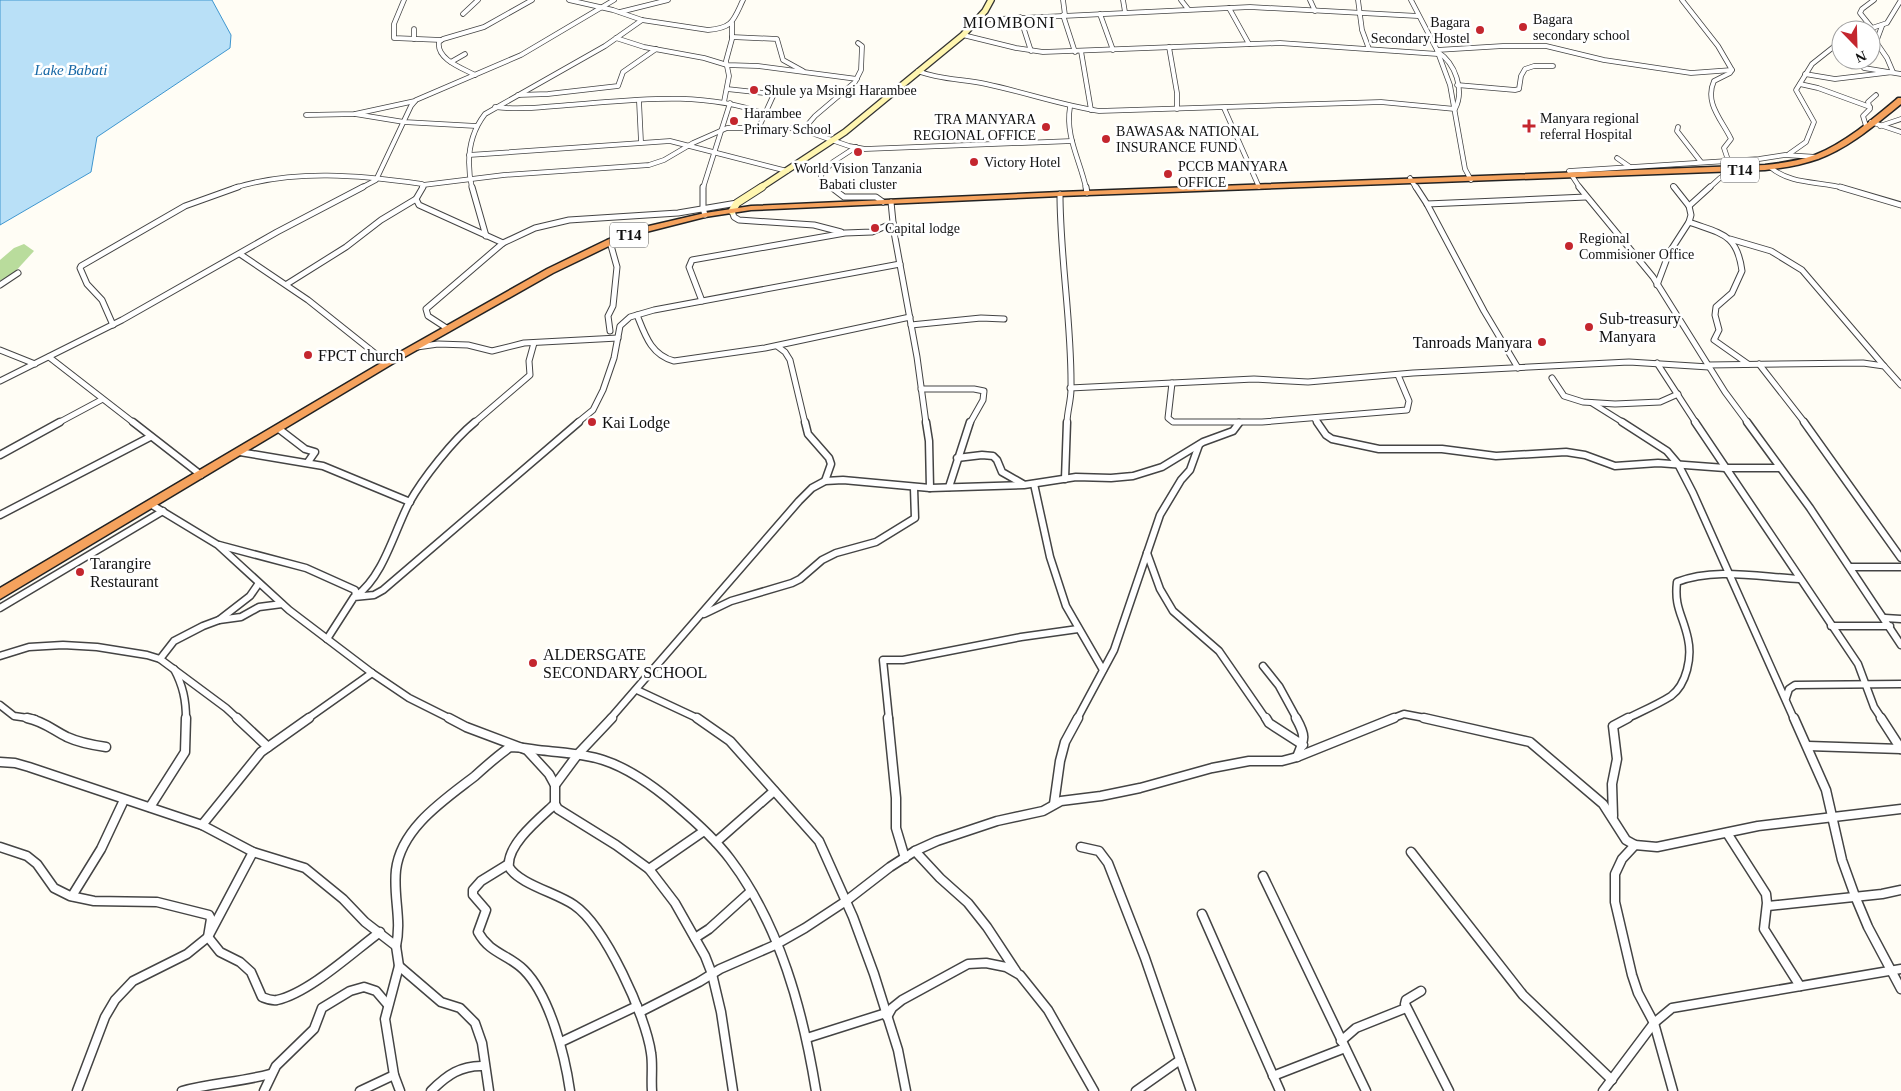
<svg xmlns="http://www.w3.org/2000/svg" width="1901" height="1091" viewBox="0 0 1901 1091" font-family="'Times New Roman',serif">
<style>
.forest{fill:#b9dc9c}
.water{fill:#b9e0f7;stroke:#3f96cf}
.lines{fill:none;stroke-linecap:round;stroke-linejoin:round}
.street-far3-casing{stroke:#444;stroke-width:5.5}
.street-far2-casing{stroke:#444;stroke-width:7}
.street-far1-casing{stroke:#444;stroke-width:9}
.street-casing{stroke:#444;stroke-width:11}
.secondary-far1-casing{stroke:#333;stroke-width:8}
.secondary-casing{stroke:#333;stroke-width:9}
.highway-casing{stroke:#222;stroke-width:3}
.street-far3{stroke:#fff;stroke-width:4}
.street-far2{stroke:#fff;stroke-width:5}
.street-far1{stroke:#fff;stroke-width:6}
.street{stroke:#fff;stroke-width:8}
.secondary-far1{stroke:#fff6b0;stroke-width:5.5}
.secondary{stroke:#fff6b0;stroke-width:7}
.highway{fill:#f5a25d;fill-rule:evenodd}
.poi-dot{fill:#c4262e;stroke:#fff;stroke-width:2}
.labels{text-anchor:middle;stroke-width:5;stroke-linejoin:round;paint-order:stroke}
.far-poi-label{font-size:14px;fill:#111;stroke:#fff;text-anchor:start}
.far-water-label{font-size:15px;font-style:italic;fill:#1768a6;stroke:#fff}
.shield{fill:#fff;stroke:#585858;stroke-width:1}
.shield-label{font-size:15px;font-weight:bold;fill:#111}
.far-quarter-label{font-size:16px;letter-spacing:1px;fill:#111;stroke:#fff}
.poi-label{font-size:16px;fill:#111;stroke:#fff;text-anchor:start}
</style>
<rect width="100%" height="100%" fill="#fffdf5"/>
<polygon class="forest" points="24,244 34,251 13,274 0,281 0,260 14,248"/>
<polygon class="water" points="0,0 212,0 231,35 230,48 97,137 91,172 0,225"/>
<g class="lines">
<defs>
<g id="street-far3">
<polyline points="404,0 394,24 394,38 441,40"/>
<path d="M569 0 613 10 642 20 708 30C733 28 733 21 743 0"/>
<polyline points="1063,0 1065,15"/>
<polyline points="1123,0 1125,12"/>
<polyline points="1181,0 1188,9"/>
<polyline points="1310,0 1315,11"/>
<polyline points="1358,0 1362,30 1369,49"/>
<polyline points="1411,0 1437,50 1450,85 1465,169 1471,180"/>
<path d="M1682 0 1718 46 1732 70 1730 73 1714 81C1704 103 1722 120 1731 139L1724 148 1728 160"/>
<polyline points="1229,8 1249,44"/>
<polyline points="620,12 668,0"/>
<polyline points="463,14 478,0"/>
<polyline points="1100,14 1113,50"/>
<polyline points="1063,15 1075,52"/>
<polyline points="1020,17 1031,51"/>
<polyline points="978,20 1250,7 1418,16"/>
<polyline points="1872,28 1860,13 1862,9 1874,0"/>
<polyline points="414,29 414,39"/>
<polyline points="1866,30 1887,23 1901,0"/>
<polyline points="963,35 1016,48 1043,52 1280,43 1438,54"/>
<polyline points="732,37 777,39 783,60 803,71"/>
<polyline points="616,38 644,47 704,58 727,65 758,66 857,79"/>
<polyline points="1169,47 1177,93 1177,109"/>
<polyline points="1437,50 1503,46 1546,46 1604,60 1691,73 1732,70"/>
<polyline points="1081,51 1091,110"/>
<polyline points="451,62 465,54"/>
<polyline points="1864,68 1901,74"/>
<path d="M918 71C940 80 963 79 986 84 1024 92 1061 105 1099 111L1381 102 1455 109C1465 90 1455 63 1438 52"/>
<polyline points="1805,74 1835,79 1893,72 1887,58 1876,42 1882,26"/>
<path d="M475 75C462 68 436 59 439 42L443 39 484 27 532 0"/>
<polyline points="1800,84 1818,88 1870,107"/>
<polyline points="1457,85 1515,90 1519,89 1521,76 1525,69 1534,66 1553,66"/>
<polyline points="727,89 774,94 759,127"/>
<polyline points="518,95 548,94 618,86 623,72 656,49"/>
<polyline points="639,101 641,142"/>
<polyline points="724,102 729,76 726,61 732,39 732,23"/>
<path d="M495 107C519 110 543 107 568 105 634 100 702 90 765 114"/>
<path d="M1070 107C1065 136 1080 160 1086 188"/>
<polyline points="1224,108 1259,187"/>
<polyline points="355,114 404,122 476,126"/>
<polyline points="306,115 355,114 415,101"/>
<polyline points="1871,122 1901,132"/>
<polyline points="1866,126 1863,116 1870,109 1868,102 1876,95"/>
<polyline points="1880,126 1901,119"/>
<polyline points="1678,127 1677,131 1701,162"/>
<polyline points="803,130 815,116 855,82 861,70 862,46 858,43"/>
<polyline points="1789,154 1806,142 1814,122 1796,90 1812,64 1841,41"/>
<polyline points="469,155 670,141 787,171"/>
<polyline points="1617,158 1630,167"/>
<path d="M1770 167C1791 185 1819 181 1844 188"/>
<polyline points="1410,178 1416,188"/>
<polyline points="423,185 504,175 649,165 664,160 693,143 727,128 797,128 849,146 865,149 1072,141"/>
<polyline points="1673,186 1675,188"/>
<path d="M234 188C294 169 360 175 422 184V188"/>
<polyline points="361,188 376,180 411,106 416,100 521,55 614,0"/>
<path d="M472 188C466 161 468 136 485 114L605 46 642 20"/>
<polyline points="703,188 730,103"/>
<polyline points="833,188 821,178 821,175 833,162 856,147"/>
<polyline points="1580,188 1569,171 1759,159 1785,155 1817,157"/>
<polyline points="1709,188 1720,178 1747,161"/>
</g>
<g id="street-far2">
<polyline points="423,187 416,199 419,205 503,243"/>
<polyline points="472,187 486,236"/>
<polyline points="703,187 703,208 705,215"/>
<polyline points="831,187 844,197 876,197 883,202"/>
<polyline points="1086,187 1087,193"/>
<polyline points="1416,187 1427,204 1484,311 1518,368"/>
<polyline points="1579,187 1653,277 1725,392 1748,423"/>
<polyline points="1840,187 1901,205"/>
<path d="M1060 194C1060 259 1072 324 1071 389 1071 401 1067 412 1067 423"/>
<polyline points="891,202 894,232 917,357 926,423"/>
<polyline points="1427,204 1586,197"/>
<polyline points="1689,206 1710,187"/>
<polyline points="732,211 734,217 739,220 814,225 841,232"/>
<path d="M1689 222C1721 234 1737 233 1742 271L1732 293 1716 307 1715 315 1719 330 1714 340 1748 364"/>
<polyline points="1730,239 1771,251 1802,270 1884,366"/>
<polyline points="610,242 617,267 613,306 608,316 610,331"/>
<polyline points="240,254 308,300 377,355 389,362"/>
<polyline points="287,284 346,247 381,220 416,199"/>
<polyline points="0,285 18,273"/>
<polyline points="1657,285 1669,253 1689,222 1691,215 1689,206 1674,187"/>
<polyline points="702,301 689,267 692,260 845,233 872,232 893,223"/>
<path d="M637 315C645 335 651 355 674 361L765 348 910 317"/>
<polyline points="113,325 102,300 87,284 80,268 81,266 185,206 238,187"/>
<polyline points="911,325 981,318 1004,319"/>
<polyline points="448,329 428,316 426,309 503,243 535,228 569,220 678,213 737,203"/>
<polyline points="777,346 785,352 790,360 805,423"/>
<polyline points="417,347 438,344 468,345 492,351 524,343 618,338"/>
<polyline points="0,350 35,364"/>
<polyline points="49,357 134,423"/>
<polyline points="1657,363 1696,423"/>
<polyline points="1759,364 1805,423"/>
<polyline points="1708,365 1863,363 1884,366 1901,385"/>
<polyline points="1552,378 1564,396 1583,402 1615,404 1660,402 1678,394"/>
<polyline points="0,381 122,320 277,232 363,187"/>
<polyline points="1172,383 1168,418 1173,422 1262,422 1407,410 1409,401 1398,375"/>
<polyline points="1070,388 1254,379 1308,382 1413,373 1629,362 1709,367"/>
<polyline points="921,389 974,389 984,391 983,400 970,423"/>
<polyline points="1592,403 1624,423"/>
<polyline points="1315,419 1318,423"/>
<polyline points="58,423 101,400"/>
<polyline points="474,423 530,375 529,361 534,343"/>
<polyline points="577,423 593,410 603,390 614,358 620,326 630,317 654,310 900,264"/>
</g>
<g id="street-far1">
<polyline points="133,422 201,475"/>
<polyline points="805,422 808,434 829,458 831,464 825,481"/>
<polyline points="926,422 929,441 930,488"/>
<polyline points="1317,422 1326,435 1332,439 1379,449 1442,449 1496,456 1566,452 1585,455 1615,466 1658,463 1725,468 1780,468"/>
<polyline points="1622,422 1667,451 1678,464 1693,493 1794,719"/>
<polyline points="1695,422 1858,664 1874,707 1882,719"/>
<polyline points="1747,422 1810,508 1901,645"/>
<polyline points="1804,422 1901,558"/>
<polyline points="279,429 305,449 315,452 308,462"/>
<polyline points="240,452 323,466 410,502"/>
<polyline points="0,455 60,422"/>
<polyline points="957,458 982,455 993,456 997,460 1002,472 1023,484"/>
<polyline points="1065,479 1067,422"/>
<polyline points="1034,484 1050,557 1066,606 1103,670"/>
<polyline points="949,487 970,422"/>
<polyline points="152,505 218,545 289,610 372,673 409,698 451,719"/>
<polyline points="0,515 150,437"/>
<path d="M219 545 306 568 355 590 356 596C383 577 394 532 409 503 423 478 453 440 475 422"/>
<polyline points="1147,553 1160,589 1173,611 1219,651 1266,719"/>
<polyline points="1850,567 1901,567"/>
<polyline points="0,608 163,511"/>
<polyline points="704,614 731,601 792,583 800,579 822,560 836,553 876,542 915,518 914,488"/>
<polyline points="1885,618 1901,619"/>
<polyline points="219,620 250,596 259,583"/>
<polyline points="1831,626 1890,626"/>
<polyline points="327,639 354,597 374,595 383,590 579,422"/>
<polyline points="0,656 29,647 63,645 97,647 147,655 160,659 226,708 238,719"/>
<polyline points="160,659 174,641 203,626 219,620 241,617 259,607 282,604"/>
<polyline points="1263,666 1279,686 1297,719"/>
<path d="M174 669C183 686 186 700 186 719"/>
<polyline points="637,690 699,719"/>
<polyline points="1786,698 1789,689 1795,685 1901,684"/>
<polyline points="0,705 14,716 35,719"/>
<polyline points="307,719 372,673"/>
<polyline points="610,719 799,501 812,488 825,481 843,480 930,488 1024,485 1076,477 1111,478 1133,476 1162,467 1203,442 1233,431 1239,423"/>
<polyline points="889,719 883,660 903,660 1021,637 1078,629"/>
<polyline points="1077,719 1114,650 1160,515 1181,480 1190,470 1199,445"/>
<polyline points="1391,719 1404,714 1430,719"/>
<path d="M1626 719C1640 712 1657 705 1671 696 1687 684 1692 657 1688 639 1683 615 1674 608 1677 582 1714 567 1760 577 1799 579"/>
</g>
<g id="street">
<path d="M27 718C43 721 53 730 67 737 80 743 92 745 106 747"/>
<polyline points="237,718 268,747"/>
<polyline points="449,718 466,727 527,750 549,774 555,785 555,804 558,809 616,845 649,869 675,903 705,956 712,974 721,1012 733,1091"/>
<polyline points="697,718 730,741 819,841 853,917 874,974 898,1050 906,1091"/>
<polyline points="888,718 896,798 896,828 905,858"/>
<polyline points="1266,718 1269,723 1303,745"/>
<path d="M1296 718C1306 736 1305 738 1297 757"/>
<polyline points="1424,718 1530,742 1603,804 1626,840 1635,845 1657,847 1758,826 1901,809"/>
<polyline points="1794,718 1826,790 1842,860 1855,896 1868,927 1901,989"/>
<polyline points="1881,718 1901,749"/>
<polyline points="1808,746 1901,749"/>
<polyline points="0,762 15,763 29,767 202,825 253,852 305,868 343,899 365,922 396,946 399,966 385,1019 394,1075 400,1091"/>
<polyline points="555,785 578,754 612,718"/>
<path d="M555 804C540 818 506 845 509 867 519 884 557 893 574 905 605 926 646 1016 651 1053 653 1065 651 1078 652 1091"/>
<polyline points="1054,804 1060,761 1065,742 1078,718"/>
<polyline points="150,807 185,752 186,718"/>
<polyline points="1613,816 1612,784 1617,759 1613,726 1628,718"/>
<polyline points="202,825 261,752 309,718"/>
<polyline points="1727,833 1766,894 1767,903 1764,929 1800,986"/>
<polyline points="716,842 774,791"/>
<polyline points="1635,845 1622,859 1615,874 1615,902 1632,975 1638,993 1654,1023 1673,1091"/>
<path d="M0 847 27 856 37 864 54 888 70 896 94 901 157 902 209 915 211 919 208 937 220 952 240 962 251 972 262 997C267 999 271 1001 277 1000 309 993 353 952 380 932"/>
<polyline points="1081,847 1099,851 1108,863 1145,958 1191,1091"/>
<polyline points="915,851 940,878 968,903 987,927 1016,971"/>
<polyline points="1411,852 1523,995 1612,1080"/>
<path d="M507 865 481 881 473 890V895L486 910 478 932C490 954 508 954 524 970 550 996 565 1056 570 1091"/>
<polyline points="649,869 704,831"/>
<polyline points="1263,876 1366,1091"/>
<polyline points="72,896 101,849 124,800"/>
<polyline points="1768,906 1882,894 1901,890"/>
<polyline points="1202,914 1280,1091"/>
<polyline points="695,938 709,929 750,892"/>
<path d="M396 946C402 920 393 896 396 870 401 828 444 800 475 776 486 766 497 756 510 747 523 747 535 750 548 751 566 753 585 754 603 760 631 769 655 787 677 806 696 822 715 839 730 859 780 925 803 1011 816 1091"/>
<polyline points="399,966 441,1002 460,1008 475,1023 482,1043 489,1091"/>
<polyline points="1421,991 1406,1000 1405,1004 1449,1091"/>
<polyline points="640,1012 699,982 720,969 775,945 805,928 846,901 890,867 915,851 937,841 997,821 1043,811 1061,801 1101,796 1140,788 1212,768 1249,761 1282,761 1297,757 1394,718"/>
<polyline points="887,1017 892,1008 902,1000 968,964 986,963 1006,967 1020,975 1048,1010 1094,1091"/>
<polyline points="807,1038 886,1013"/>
<polyline points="1341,1041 1356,1028 1406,1008"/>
<polyline points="561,1042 637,1006"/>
<polyline points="1273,1076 1345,1048"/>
<polyline points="77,1091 105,1017 115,1000 133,981 187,954 208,937 253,852"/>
<path d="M182 1091C211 1083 241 1082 270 1074"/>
<polyline points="264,1091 276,1066 314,1029 322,1008 350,991 364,987 376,991 388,1005"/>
<polyline points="360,1091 394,1075"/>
<path d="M431 1091C447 1075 461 1065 484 1066"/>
<polyline points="1136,1091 1180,1060"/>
<polyline points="1603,1091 1654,1023 1672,1008 1901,969"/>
</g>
<polyline id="secondary-far1" points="760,188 845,132 963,35 985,11 991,0"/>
<polyline id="secondary" points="732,211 737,203 762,187"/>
<path id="highway" d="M1898 98H1901V104C1876 124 1849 148 1818 159 1801 165 1783 168 1765 170L1060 196 751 210 705 217 642 233 613 244 553 273 392 364 0 599V588L386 360 547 269 607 240 636 229 705 213 751 206 1060 192 1765 165C1782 163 1799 161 1815 155 1845 143 1873 119 1898 98Z"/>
</defs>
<use href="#street-far3" class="street-far3-casing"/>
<use href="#street-far2" class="street-far2-casing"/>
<use href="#street-far1" class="street-far1-casing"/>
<use href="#street" class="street-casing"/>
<use href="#secondary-far1" class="secondary-far1-casing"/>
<use href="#secondary" class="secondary-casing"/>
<use href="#highway" class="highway-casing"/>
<use href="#street-far3" class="street-far3"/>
<use href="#street-far2" class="street-far2"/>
<use href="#street-far1" class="street-far1"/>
<use href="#street" class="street"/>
<use href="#secondary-far1" class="secondary-far1"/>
<use href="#secondary" class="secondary"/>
<use href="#highway" class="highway"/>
</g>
<g class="poi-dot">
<circle cx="1523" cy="27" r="5"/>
<circle cx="1480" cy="30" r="5"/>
<circle cx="754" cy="90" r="5"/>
<circle cx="734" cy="121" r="5"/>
<path d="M1526.5 118.5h5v5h5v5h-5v5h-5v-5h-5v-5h5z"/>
<circle cx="1046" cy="127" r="5"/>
<circle cx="1106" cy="139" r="5"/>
<circle cx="858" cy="152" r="5"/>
<circle cx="974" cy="162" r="5"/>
<circle cx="1168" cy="174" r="5"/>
<circle cx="875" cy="228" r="5"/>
<circle cx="1569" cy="246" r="5"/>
<circle cx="1589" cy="327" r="5"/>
<circle cx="1542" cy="342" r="5"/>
<circle cx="308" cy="355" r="5"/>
<circle cx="592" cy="422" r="5"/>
<circle cx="80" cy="572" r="5"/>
<circle cx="533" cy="663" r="5"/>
</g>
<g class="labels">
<g class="far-poi-label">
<text x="1533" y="24">Bagara<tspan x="1533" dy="16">secondary school</tspan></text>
<text x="1470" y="27" text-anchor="end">Bagara<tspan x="1470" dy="16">Secondary Hostel</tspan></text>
<text x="764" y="95">Shule ya Msingi Harambee</text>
<text x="744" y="118">Harambee<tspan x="744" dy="16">Primary School</tspan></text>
<text x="1540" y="123">Manyara regional<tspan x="1540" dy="16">referral Hospital</tspan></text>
<text x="1036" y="124" text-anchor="end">TRA MANYARA<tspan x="1036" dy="16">REGIONAL OFFICE</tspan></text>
<text x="1116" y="136">BAWASA&amp; NATIONAL<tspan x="1116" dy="16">INSURANCE FUND</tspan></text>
<text x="984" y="167">Victory Hotel</text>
<text x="1178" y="171">PCCB MANYARA<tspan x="1178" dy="16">OFFICE</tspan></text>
<text x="858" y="173" text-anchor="middle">World Vision Tanzania<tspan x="858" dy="16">Babati cluster</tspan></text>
<text x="885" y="233">Capital lodge</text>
<text x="1579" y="243">Regional<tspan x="1579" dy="16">Commisioner Office</tspan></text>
</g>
<g class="far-water-label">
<text x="71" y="75">Lake Babati</text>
</g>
<g class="shield">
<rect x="1721" y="157.5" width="38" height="25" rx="4"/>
<rect x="610" y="222.5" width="38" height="25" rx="4"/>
</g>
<g class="shield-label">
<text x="1740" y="175">T14</text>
<text x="629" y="240">T14</text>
</g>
<g class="far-quarter-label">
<text x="1009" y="28">MIOMBONI</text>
</g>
<g class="poi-label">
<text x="1599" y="324">Sub-treasury<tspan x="1599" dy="18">Manyara</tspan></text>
<text x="1532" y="348" text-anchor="end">Tanroads Manyara</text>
<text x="318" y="361">FPCT church</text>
<text x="602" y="428">Kai Lodge</text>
<text x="90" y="569">Tarangire<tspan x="90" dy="18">Restaurant</tspan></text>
<text x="543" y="660">ALDERSGATE<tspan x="543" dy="18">SECONDARY SCHOOL</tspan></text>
</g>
</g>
<g transform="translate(1856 45) rotate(157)"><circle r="24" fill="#ffffff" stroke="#a0a0a0"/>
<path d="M0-4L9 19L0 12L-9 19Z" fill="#c4262e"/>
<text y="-8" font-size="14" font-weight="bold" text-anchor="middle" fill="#111111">N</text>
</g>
</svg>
